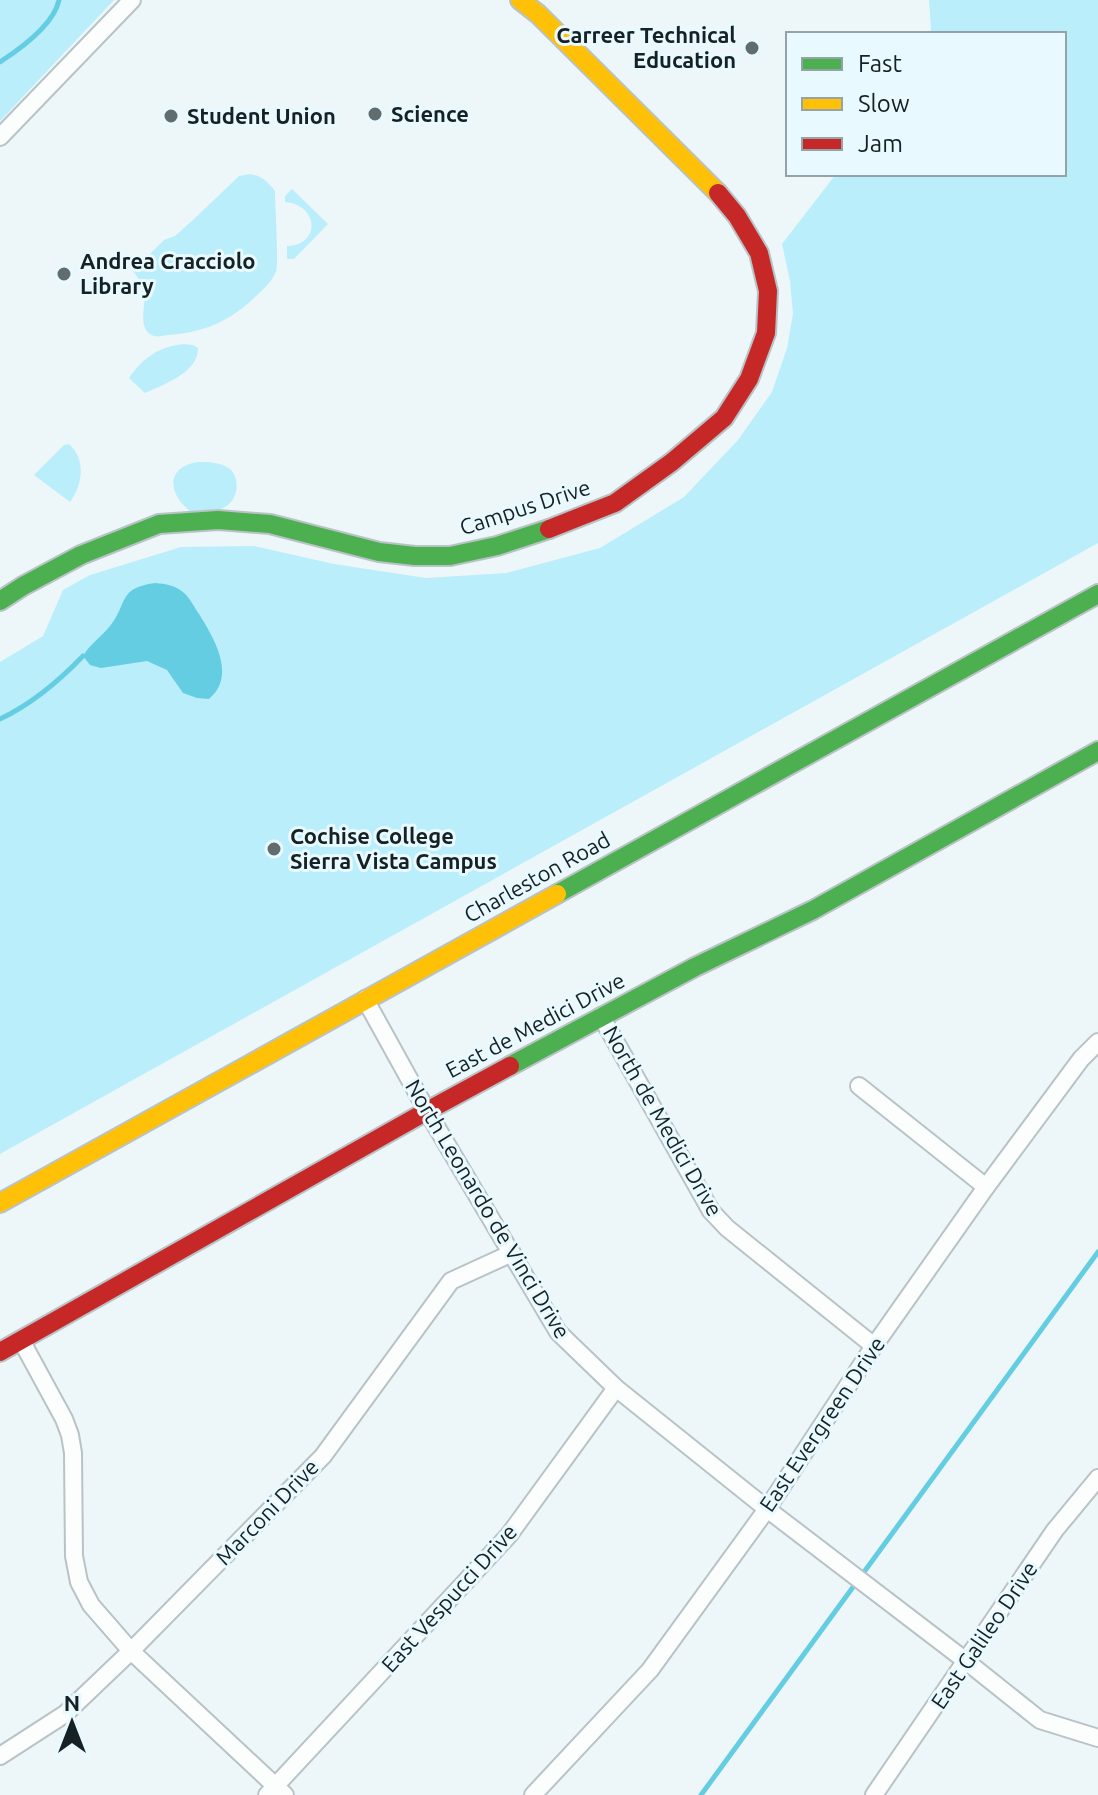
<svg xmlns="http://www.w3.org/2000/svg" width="1098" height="1795" viewBox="0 0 1098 1795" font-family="Ubuntu,sans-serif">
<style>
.green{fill:#baeefb}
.water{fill:#65cde2}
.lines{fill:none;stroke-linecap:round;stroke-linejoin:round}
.stream{stroke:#65cde2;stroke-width:5}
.street-casing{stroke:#b9c3c6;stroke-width:20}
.fast-casing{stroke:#b9c3c6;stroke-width:22}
.slow-casing{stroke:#b9c3c6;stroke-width:22}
.jam-casing{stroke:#b9c3c6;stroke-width:22}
.street{stroke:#fcfefe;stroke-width:16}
.fast{stroke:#4caf50;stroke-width:18}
.slow{stroke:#ffc107;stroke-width:18}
.jam{stroke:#c62828;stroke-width:18}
.poi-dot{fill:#616c6f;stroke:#e8faff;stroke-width:3}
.labels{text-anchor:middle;stroke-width:6;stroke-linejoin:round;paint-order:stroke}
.poi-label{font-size:22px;font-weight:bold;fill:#162124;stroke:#e8faff;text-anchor:start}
.street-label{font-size:22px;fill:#162124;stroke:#e8faff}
</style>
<rect width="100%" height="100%" fill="#edf7fa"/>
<g class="green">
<polygon points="0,0 114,0 0,121"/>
<polygon points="929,0 1098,0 1098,543 0,1154 0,662 43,636 63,590 90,575 181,547 254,546 334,564 426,578 506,573 600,548 684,497 738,440 772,392 787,348 793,314 790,281 782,244 836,174 1064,174 1064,34 929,34 931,29"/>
<path d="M250 174C262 176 268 182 275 191 275 206 279 262 276 272 272 281 263 290 256 296 231 321 203 333 168 335 161 336 155 338 150 334 138 326 146 305 144 293 143 284 138 278 133 271L164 240 175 236 194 219 239 176Z"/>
<path d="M292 189 328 224 294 259H287V246C321 245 319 205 285 202V196Z"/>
<path d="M183 344 193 345 198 348C199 372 163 385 145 393L129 378C143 358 158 347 183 344Z"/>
<path d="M69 444C86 459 83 484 70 502L34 475 64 445Z"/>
<path d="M198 462C208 462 221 462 230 469 241 479 238 502 223 508 215 512 200 510 190 511 168 494 165 467 198 462Z"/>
</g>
<path class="water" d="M155 583C166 584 175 585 184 593 190 598 194 607 199 614 214 638 237 676 209 699L197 698 183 693 167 670 147 661 101 668 90 665 83 656C90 644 101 637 110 626 128 604 117 588 155 583Z"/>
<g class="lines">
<g class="stream">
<path d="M0 62C20 49 54 24 59 0"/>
<path d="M0 719C32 704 59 681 83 656"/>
<polyline points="701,1795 1098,1252"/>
</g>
<defs>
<g id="street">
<polyline points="0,137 132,0"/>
<polyline points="365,999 427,1111 558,1332 616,1388 767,1509 966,1661 1040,1720 1098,1738"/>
<polyline points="601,1016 711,1211 727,1228 874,1346"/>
<polyline points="859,1086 986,1187"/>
<polyline points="21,1340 64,1419 70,1435 73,1453 74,1556 79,1582 91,1605 131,1651 285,1795"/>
<polyline points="0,1756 65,1714 131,1651 323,1456 451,1281 512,1253"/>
<polyline points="267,1795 509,1535 616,1388"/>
<polyline points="533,1795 650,1670 767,1509 874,1346 986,1187 1081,1059 1098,1042"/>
<polyline points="874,1795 1055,1530 1098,1478"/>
</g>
<g id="fast">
<polyline points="0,601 23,586 81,555 159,524 218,520 270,524 379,552 415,556 450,556 497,546 549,529"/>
<polyline points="557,894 1098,594"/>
<polyline points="510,1066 695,967 813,910 1098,751"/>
</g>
<g id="slow">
<polyline points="520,0 538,14 718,193"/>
<polyline points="0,1203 557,894"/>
</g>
<g id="jam">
<polyline points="549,529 615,503 672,462 724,418 749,379 766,333 768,291 759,253 737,216 718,193"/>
<polyline points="0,1352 427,1111 510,1066"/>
</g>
</defs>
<use href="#street" class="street-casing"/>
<use href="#fast" class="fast-casing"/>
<use href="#slow" class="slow-casing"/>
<use href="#jam" class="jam-casing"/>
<use href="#street" class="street"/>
<use href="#fast" class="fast"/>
<use href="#slow" class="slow"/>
<use href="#jam" class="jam"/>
</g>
<g class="poi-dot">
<circle cx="752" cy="48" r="8"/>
<circle cx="375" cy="114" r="8"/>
<circle cx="171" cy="116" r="8"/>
<circle cx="64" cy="274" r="8"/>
<circle cx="274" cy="849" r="8"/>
</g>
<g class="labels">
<g class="poi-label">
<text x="736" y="43" text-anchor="end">Carreer Technical<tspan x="736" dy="25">Education</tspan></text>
<text x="391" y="122">Science</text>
<text x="187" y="124">Student Union</text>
<text x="80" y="269">Andrea Cracciolo<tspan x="80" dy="25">Library</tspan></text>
<text x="290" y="844">Cochise College<tspan x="290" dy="25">Sierra Vista Campus</tspan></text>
</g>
<g class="street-label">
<text transform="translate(525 507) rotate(-18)" y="8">Campus Drive</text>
<text transform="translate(537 877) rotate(-29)" y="8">Charleston Road</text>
<text transform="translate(535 1025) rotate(-28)" y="8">East de Medici Drive</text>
<text transform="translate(663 1121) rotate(60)" y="8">North de Medici Drive</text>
<text transform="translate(488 1209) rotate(59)" y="8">North Leonardo de Vinci Drive</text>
<text transform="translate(822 1424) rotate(-56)" y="8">East Evergreen Drive</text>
<text transform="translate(267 1512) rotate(-46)" y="8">Marconi Drive</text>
<text transform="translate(449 1598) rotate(-48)" y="8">East Vespucci Drive</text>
<text transform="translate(984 1635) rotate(-56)" y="8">East Galileo Drive</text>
</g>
</g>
<rect x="786" y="32" width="280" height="144" fill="#e8faff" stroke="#94a3a7" stroke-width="2"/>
<rect x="802" y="58" width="40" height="12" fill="#4caf50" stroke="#94a3a7" stroke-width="2"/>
<text x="858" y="72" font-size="24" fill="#162124">Fast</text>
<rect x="802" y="98" width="40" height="12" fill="#ffc107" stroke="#94a3a7" stroke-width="2"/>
<text x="858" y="112" font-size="24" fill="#162124">Slow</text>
<rect x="802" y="138" width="40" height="12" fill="#c62828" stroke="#94a3a7" stroke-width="2"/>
<text x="858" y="152" font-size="24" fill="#162124">Jam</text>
<g transform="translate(72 1723)" stroke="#e8faff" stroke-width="6" paint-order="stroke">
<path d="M0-6L14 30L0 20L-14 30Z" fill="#162124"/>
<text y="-12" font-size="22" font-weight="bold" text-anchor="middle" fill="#162124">N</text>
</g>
</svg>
